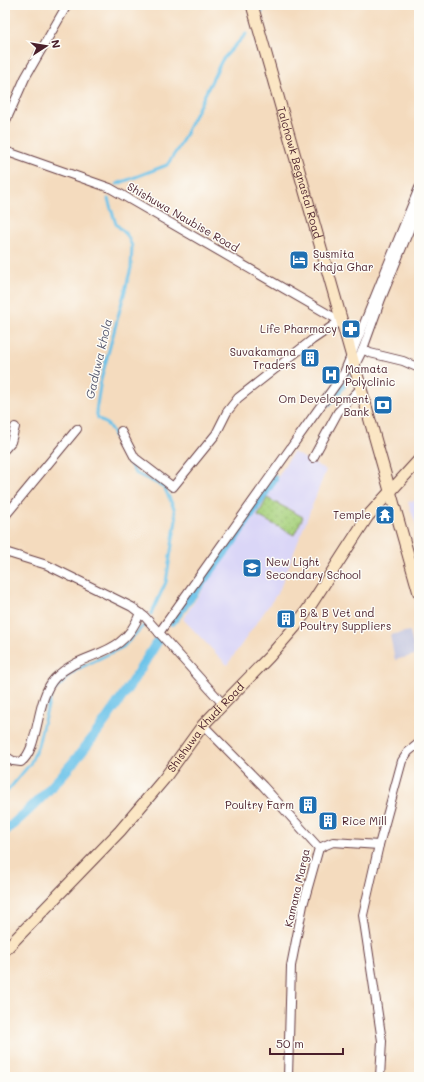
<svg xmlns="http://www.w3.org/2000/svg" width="424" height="1082" viewBox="0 0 424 1082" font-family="Mali,sans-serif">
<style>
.built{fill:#dad6f7}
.industrial{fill:#c0c2dd}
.grass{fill:url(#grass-dots);stroke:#797854}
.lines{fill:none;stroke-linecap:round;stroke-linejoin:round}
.stream{stroke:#6cc3e9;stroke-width:3}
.canal{stroke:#6cc3e9;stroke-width:10}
.street-casing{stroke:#643b41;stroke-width:10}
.secondary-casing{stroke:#643b41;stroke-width:13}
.street{stroke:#fff;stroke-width:8}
.secondary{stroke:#fbe6c4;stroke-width:11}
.labels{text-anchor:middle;stroke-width:3;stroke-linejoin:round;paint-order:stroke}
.street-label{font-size:11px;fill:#4a1f2b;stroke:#fdfcf7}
.poi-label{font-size:11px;fill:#4a1f2b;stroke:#fdfcf7;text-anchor:start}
.water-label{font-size:12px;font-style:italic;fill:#56586e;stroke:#fdfcf7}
</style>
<defs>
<pattern id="grass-dots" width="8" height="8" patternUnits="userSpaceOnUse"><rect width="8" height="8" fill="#a8d27e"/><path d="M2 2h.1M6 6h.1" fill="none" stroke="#92b46d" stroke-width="1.8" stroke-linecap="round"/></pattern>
</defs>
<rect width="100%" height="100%" fill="#fdfcf7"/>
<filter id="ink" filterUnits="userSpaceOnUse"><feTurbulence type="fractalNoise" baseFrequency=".025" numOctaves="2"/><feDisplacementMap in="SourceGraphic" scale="8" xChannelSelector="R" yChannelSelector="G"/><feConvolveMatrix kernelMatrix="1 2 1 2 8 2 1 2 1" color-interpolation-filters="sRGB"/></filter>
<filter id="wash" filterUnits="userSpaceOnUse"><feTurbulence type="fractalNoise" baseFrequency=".012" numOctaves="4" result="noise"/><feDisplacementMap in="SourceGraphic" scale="16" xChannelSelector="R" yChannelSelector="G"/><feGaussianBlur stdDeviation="0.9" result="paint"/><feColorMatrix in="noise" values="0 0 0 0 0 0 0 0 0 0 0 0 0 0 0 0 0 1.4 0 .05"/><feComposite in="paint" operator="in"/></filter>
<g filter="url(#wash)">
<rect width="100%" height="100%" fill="#f4dbbe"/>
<g class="built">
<polygon points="293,452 326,470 279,591 227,665 183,619 233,543 262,503"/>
<polygon points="419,499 419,534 408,502"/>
</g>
<polygon class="industrial" points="410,631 415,655 395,660 390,635"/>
<polygon class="grass" points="267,498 303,517 294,535 258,516"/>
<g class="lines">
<g class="stream">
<polyline points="262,5 262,12"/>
<polyline points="117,184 167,165 179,147 222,60 246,34"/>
<polyline points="108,199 116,224 127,235 132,246 131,268 101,380 96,411 98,418 109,426 135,473 164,487 174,508 176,520 166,582 151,614"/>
<polyline points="5,794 30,764 38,746 44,720 52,693 76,670 123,647 143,626"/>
</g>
<g class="canal">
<polyline points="329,401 347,377"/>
<polyline points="172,621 231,543 273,479"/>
<path d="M5 831C68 779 115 711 157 642"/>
</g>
</g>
</g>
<g filter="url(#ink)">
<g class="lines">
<defs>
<g id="street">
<polyline points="5,123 25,78 67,5"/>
<polyline points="5,151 110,188 340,321 312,340 238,398 227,412 216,434 173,487 135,458 121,431"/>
<polyline points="363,349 370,353 403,361 419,368"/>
<polyline points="354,367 363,349 381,299 419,206"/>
<polyline points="5,449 11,442 15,427"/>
<polyline points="313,458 338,412 360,389"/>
<polyline points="5,516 77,429"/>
<polyline points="5,552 47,565 132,607 145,617 223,704"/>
<polyline points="159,633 344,373 419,188"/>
<polyline points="203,725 263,786 319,848 303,905 291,966 288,1077"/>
<path d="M5 756 13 761 21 762C40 748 35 699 55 678 85 648 122 661 140 613"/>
<polyline points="319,848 333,842 379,845"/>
<polyline points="380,1077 382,1041 363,915 379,845 402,761 408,752 419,743"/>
</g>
<g id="secondary">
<path id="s1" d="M252 5 419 593"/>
<path id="s2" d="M5 950 120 831 164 779 203 725 269 657 295 627 310 606 368 516 419 460"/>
</g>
</defs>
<use href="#street" class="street-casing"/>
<use href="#secondary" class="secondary-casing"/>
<use href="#street" class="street"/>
<use href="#secondary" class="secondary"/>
</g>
</g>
<defs>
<symbol id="hotel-square" viewBox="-11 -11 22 22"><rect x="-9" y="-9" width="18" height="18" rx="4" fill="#1f6fb2" stroke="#fdfcf7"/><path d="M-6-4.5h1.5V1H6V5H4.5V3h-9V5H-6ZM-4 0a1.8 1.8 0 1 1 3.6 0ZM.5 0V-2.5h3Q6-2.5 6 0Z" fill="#fff"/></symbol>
<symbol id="pharmacy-square" viewBox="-11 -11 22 22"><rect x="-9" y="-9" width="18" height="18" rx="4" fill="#1f6fb2" stroke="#fdfcf7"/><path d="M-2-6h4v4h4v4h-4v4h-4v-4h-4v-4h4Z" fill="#fff"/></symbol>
<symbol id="building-square" viewBox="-11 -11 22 22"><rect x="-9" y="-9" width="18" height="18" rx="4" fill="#1f6fb2" stroke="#fdfcf7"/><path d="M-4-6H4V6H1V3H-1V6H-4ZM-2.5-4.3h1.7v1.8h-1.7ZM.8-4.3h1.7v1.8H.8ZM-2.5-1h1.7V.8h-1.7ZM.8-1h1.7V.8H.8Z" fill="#fff"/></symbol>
<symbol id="hospital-square" viewBox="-11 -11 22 22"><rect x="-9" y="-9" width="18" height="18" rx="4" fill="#1f6fb2" stroke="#fdfcf7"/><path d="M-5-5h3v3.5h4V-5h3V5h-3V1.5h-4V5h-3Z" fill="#fff"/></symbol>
<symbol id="bank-square" viewBox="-11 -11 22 22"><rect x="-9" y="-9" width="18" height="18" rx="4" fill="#1f6fb2" stroke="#fdfcf7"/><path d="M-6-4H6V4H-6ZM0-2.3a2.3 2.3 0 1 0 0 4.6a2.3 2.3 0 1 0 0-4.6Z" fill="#fff"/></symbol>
<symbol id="temple-square" viewBox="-11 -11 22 22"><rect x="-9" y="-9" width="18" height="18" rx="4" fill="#1f6fb2" stroke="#fdfcf7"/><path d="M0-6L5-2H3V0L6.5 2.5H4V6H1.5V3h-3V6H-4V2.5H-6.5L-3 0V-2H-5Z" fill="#fff"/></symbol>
<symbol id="school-square" viewBox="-11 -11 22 22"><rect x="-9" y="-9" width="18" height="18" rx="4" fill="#1f6fb2" stroke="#fdfcf7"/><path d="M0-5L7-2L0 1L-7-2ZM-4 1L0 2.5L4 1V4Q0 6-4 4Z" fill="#fff"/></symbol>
</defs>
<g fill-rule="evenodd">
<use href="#hotel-square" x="288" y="249" width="22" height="22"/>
<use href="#pharmacy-square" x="340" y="318" width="22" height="22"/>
<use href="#building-square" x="299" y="347" width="22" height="22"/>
<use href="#hospital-square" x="320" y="364" width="22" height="22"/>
<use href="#bank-square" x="372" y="394" width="22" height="22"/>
<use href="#temple-square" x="374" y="504" width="22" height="22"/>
<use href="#school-square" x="241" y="557" width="22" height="22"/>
<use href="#building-square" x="275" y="608" width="22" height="22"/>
<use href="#building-square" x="297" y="794" width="22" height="22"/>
<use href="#building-square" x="317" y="810" width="22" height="22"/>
</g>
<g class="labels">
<g class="street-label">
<text dy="4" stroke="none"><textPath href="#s1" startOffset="174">Talchowk Begnastal Road</textPath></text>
<text transform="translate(183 217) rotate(30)" y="4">Shishuwa Naubise Road</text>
<text dy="4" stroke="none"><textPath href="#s2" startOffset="300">Shishuwa Khudi Road</textPath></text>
<text transform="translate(297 888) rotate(-77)" y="4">Kamana Marga</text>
</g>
<g class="poi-label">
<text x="313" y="258">Susmita<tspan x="313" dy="13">Khaja Ghar</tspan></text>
<text x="337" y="333" text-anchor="end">Life Pharmacy</text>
<text x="296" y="356" text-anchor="end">Suvakamana<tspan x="296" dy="13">Traders</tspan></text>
<text x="345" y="373">Mamata<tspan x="345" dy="13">Polyclinic</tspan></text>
<text x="369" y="403" text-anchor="end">Om Development<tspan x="369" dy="13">Bank</tspan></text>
<text x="371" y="519" text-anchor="end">Temple</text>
<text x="266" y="566">New Light<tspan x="266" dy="13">Secondary School</tspan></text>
<text x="300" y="617">B &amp; B Vet and<tspan x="300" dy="13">Poultry Suppliers</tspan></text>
<text x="294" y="809" text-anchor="end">Poultry Farm</text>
<text x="342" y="825">Rice Mill</text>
</g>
<g class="water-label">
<text transform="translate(99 359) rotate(-77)" y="4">Gaduwa khola</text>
</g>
</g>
<rect width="424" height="1082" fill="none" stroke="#fdfcf7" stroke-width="20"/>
<g transform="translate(46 46) rotate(78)" stroke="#fdfcf7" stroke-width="3" paint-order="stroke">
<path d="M0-3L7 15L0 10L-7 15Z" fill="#4a1f2b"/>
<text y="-6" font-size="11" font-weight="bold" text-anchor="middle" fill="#4a1f2b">N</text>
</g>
<path d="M270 1048v6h73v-6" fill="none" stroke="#4a1f2b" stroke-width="2"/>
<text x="276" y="1048" font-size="12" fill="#4a1f2b" stroke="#fdfcf7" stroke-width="3" paint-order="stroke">50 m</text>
</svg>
